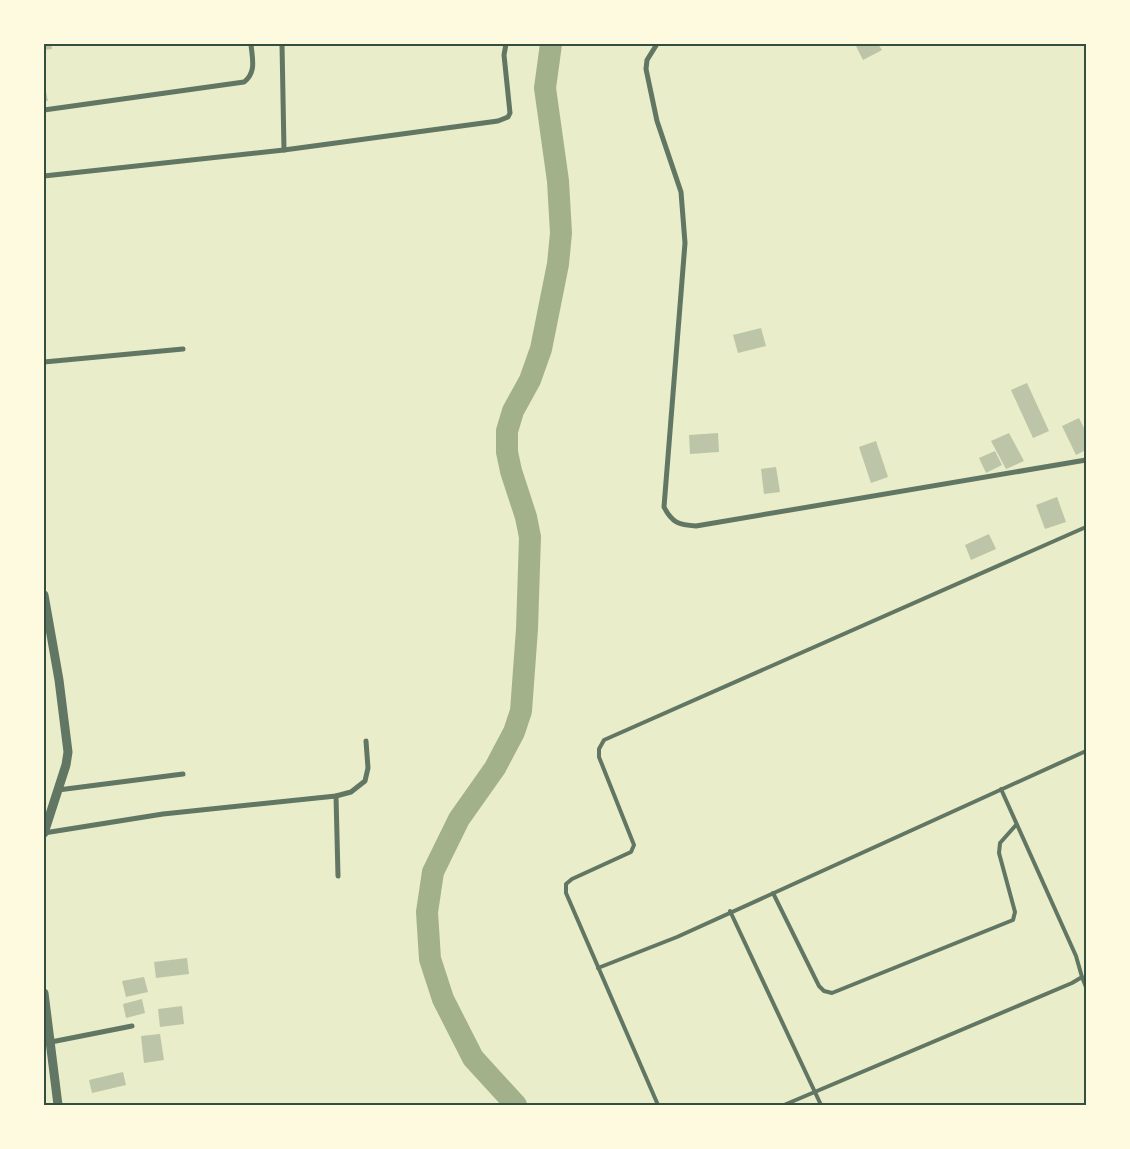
<svg xmlns="http://www.w3.org/2000/svg" width="1130" height="1149" viewBox="0 0 1130 1149" font-family="'Source Sans 3',sans-serif">
<style>
.lines{fill:none;stroke-linecap:round;stroke-linejoin:round}
.river{stroke:#a3b18a;stroke-width:22}
.building{fill:#bcc5a7}
.service{stroke:#617663;stroke-width:4}
.minor{stroke:#617663;stroke-width:5}
.tertiary{stroke:#617663;stroke-width:9}
.neatline{fill:none;stroke:#344e41;stroke-width:2}
</style>
<rect width="100%" height="100%" fill="#e9edc9"/>
<g class="lines">
<polyline class="river" points="516,1105 473,1058 443,999 430,959 427,912 433,872 459,819 495,768 514,732 521,711 527,629 530,537 526,517 511,471 507,452 507,431 513,411 530,380 541,349 558,264 561,233 558,181 545,88 551,44"/>
</g>
<g class="building">
<polygon points="44,44 51,44 52,49 44,50"/>
<polygon points="855,44 878,44 882,50 863,60"/>
<polygon points="44,83 48,101 44,101"/>
<polygon points="761,328 766,346 738,353 733,335"/>
<polygon points="1027,383 1049,431 1033,438 1011,390"/>
<polygon points="1079,418 1086,432 1086,450 1076,455 1062,426"/>
<polygon points="718,433 719,452 690,454 689,435"/>
<polygon points="1009,433 1024,461 1006,469 991,441"/>
<polygon points="876,441 888,477 871,483 859,447"/>
<polygon points="995,451 1002,465 986,473 979,458"/>
<polygon points="776,467 780,492 764,494 761,469"/>
<polygon points="1057,497 1066,522 1045,529 1036,505"/>
<polygon points="989,534 996,549 971,560 965,545"/>
<polygon points="187,958 189,974 156,978 154,962"/>
<polygon points="144,977 148,992 126,997 122,981"/>
<polygon points="142,999 145,1013 126,1018 123,1004"/>
<polygon points="182,1006 184,1024 160,1027 158,1009"/>
<polygon points="160,1034 164,1060 144,1063 141,1036"/>
<polygon points="123,1072 126,1085 92,1093 89,1080"/>
</g>
<g class="lines">
<g class="service">
<polyline points="773,893 819,986 824,991 832,993 1013,920 1015,912 999,853 1000,843 1016,825"/>
<polyline points="730,911 821,1105"/>
<polyline points="598,968 677,937 1086,751"/>
<polyline points="1082,977 1086,987"/>
<polyline points="658,1105 566,893 566,884 572,879 631,852 634,845 599,757 599,749 604,740 1086,527"/>
<polyline points="784,1105 1072,983 1082,977 1076,956 1001,789"/>
</g>
<g class="minor">
<polyline points="282,44 284,150"/>
<path d="M657 44 647 60 646 69 657 121 681 192 685 243 664 507C672 523 679 525 696 526L1086 460"/>
<path d="M44 110 244 82C257 72 252 58 251 44"/>
<polyline points="44,176 284,150 498,121 508,117 510,113 504,55 506,44"/>
<polyline points="44,362 183,349"/>
<polyline points="58,790 183,774"/>
<polyline points="336,796 338,876"/>
<polyline points="44,833 163,814 336,796 351,792 365,781 368,768 366,741"/>
<polyline points="51,1042 132,1026"/>
</g>
<g class="tertiary">
<polyline points="44,595 59,680 68,752 66,765 44,833"/>
<polyline points="44,993 58,1105"/>
</g>
</g>
<rect width="1130" height="1149" fill="none" stroke="#fefae0" stroke-width="90"/>
<rect x="45" y="45" width="1040" height="1059" class="neatline"/>
</svg>
